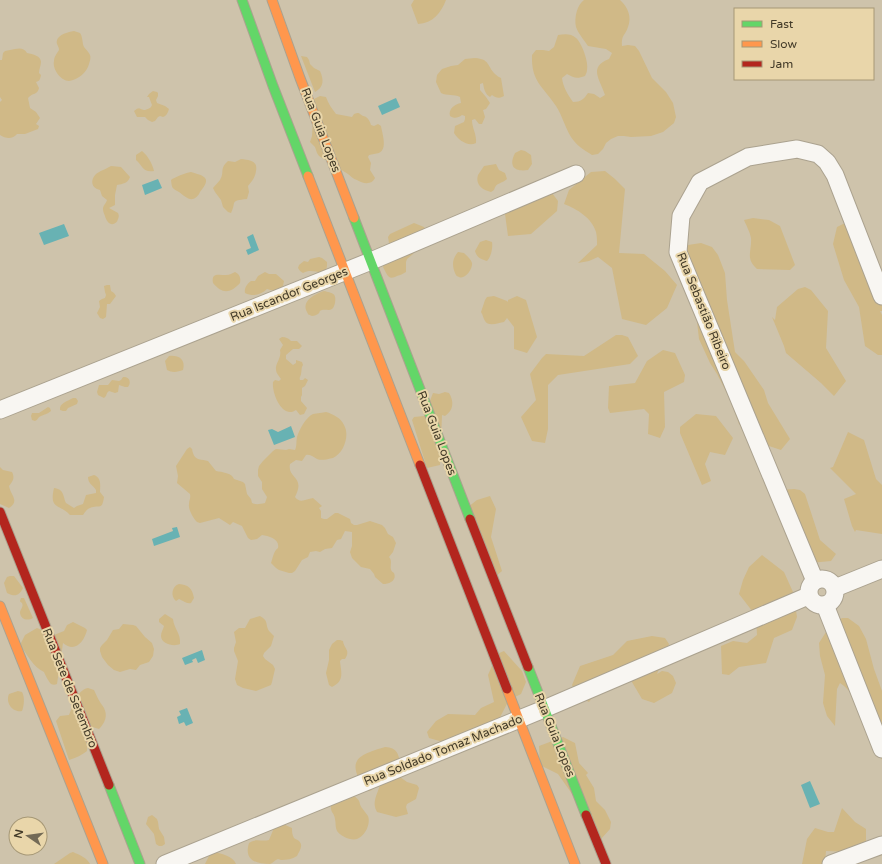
<svg xmlns="http://www.w3.org/2000/svg" width="882" height="864" viewBox="0 0 882 864" font-family="'Varela Round',sans-serif">
<style>
.green{fill:#d0b987}
.water{fill:#68b2b3}
.lines{fill:none;stroke-linecap:round;stroke-linejoin:round}
.street-casing{stroke:#aba28f;stroke-width:19}
.fast-casing{stroke:#aba28f;stroke-width:11}
.slow-casing{stroke:#aba28f;stroke-width:11}
.jam-casing{stroke:#aba28f;stroke-width:11}
.street{stroke:#f8f6f2;stroke-width:17}
.fast{stroke:#63d668;stroke-width:9}
.slow{stroke:#ff974d;stroke-width:9}
.jam{stroke:#b3261e;stroke-width:9}
.labels{text-anchor:middle;stroke-width:4;stroke-linejoin:round;paint-order:stroke}
.street-label{font-size:12px;fill:#423a28;stroke:#e9d6aa}
</style>
<rect width="100%" height="100%" fill="#cec3ab"/>
<g class="green">
<path d="M414 0H446C441 13 433 23 418 24L411 5Z"/>
<path d="M584 0H620C628 7 632 17 628 27 625 36 621 35 622 46L628 45 635 46 639 51 652 78 666 92 673 103 676 117 674 123 663 132 651 136 631 137 624 136H618L611 139 606 143 603 149 598 154 592 155C584 150 576 145 571 137 565 127 562 115 556 106 543 86 531 82 532 55L536 50H543L549 51 554 47 558 35C564 34 571 33 576 38 582 43 589 63 587 70 587 72 586 74 585 76 577 79 574 78 567 74L562 78C563 87 568 95 573 102 581 102 584 99 588 93L594 94 600 98 605 95C600 79 588 67 609 59L612 53 606 49 588 46C584 40 578 33 576 27 574 18 577 5 584 0Z"/>
<path d="M74 31 80 33C83 37 82 43 84 47 86 50 89 52 90 55 91 57 90 61 89 64 87 72 78 80 69 81 61 81 52 69 54 61 54 57 57 53 59 50 59 48 58 46 57 44 55 35 68 32 74 31Z"/>
<path d="M15 49C20 48 24 48 27 53 33 54 41 56 41 62 41 65 39 69 39 73L41 75C40 79 40 81 36 82L39 88C37 96 33 92 28 98L30 108 36 112 40 118 36 124 39 126 38 129 25 134H17C13 139 6 139 0 135V102L2 100 0 97V60H2L3 53 5 51Z"/>
<path d="M301 56 307 57 309 60 310 64 314 68 320 71C324 80 324 87 315 92Z"/>
<path d="M475 58C490 59 487 66 495 74 497 76 499 77 501 78L504 96C499 99 496 98 492 95L490 97C485 94 484 89 483 83L480 84V90L486 97 490 103 486 109 483 110 485 117 482 124H479L475 119 472 120C472 128 477 135 476 143 468 147 458 140 454 133L455 126 464 122 465 119V116L462 115C458 118 454 119 450 116 448 109 455 104 461 103L460 97C454 94 447 96 441 93L436 82 437 75 442 69 451 66 458 65 465 59Z"/>
<path d="M153 91 157 92 158 93V96L156 100 157 103 165 106 169 109C168 113 166 116 163 117L160 116 158 117 155 121 152 122 148 120 145 117H137L134 111C140 106 139 109 144 110 146 110 150 108 151 107L152 105 149 97H147L149 94Z"/>
<path d="M320 96 326 97C328 103 332 109 336 114L352 117 354 114C360 112 358 113 363 116 363 116 365 116 366 117 369 119 370 122 371 125L374 126 378 124 381 126C382 133 388 149 379 153 376 154 372 154 369 155L368 157 371 163 370 170 375 178C372 185 363 184 357 180 353 179 351 176 348 174L319 156 317 153 315 147 310 142 312 136 314 99Z"/>
<path d="M521 150 525 151 531 155 532 164 528 170C515 172 508 167 515 153Z"/>
<path d="M142 151C148 156 152 163 154 171 143 173 143 166 136 160V155Z"/>
<path d="M241 159C250 160 258 161 256 171 255 178 252 181 248 186L249 192 247 199C229 201 237 201 231 213L228 212 223 207 221 200 215 192 213 188C215 185 218 183 220 180 225 172 219 169 228 161L235 162Z"/>
<path d="M496 164 499 170 505 173 507 179C502 184 496 182 494 190L491 192C483 190 475 185 478 175 480 172 482 169 484 166Z"/>
<path d="M111 166 121 167 130 177C128 183 123 184 117 185L115 195V205L109 208 118 213C119 215 119 217 118 219 117 224 111 226 108 222 107 221 105 217 105 216 104 214 103 211 103 209 103 205 106 204 107 200L102 196 100 190C91 188 90 180 96 174 98 172 108 168 111 166Z"/>
<path d="M605 171 615 179 625 189 619 253 644 254 665 271 677 285 667 308 646 325 622 319 612 268 598 257 589 261 578 263 597 245C597 241 597 236 596 232 592 218 577 209 564 204L569 190 591 172Z"/>
<path d="M191 172C205 176 212 178 200 192 199 195 196 198 193 199 188 200 183 195 179 192 172 188 172 189 171 180 175 177 185 173 191 172Z"/>
<polygon points="549,189 558,201 557,211 531,234 508,236 505,214"/>
<path d="M753 218 769 220 780 226 795 265 790 270 757 269C745 258 752 252 751 238 750 232 746 225 744 220Z"/>
<path d="M414 223 424 227 426 230 413 254 407 259 406 262V272C403 274 400 275 397 276 388 281 387 274 383 267L390 249 388 237 390 234Z"/>
<polygon points="856,223 874,294 882,306 882,311 880,311 882,315 882,355 878,355 865,346 859,307 844,280 833,244 837,227 843,224"/>
<path d="M486 240 492 242C493 248 491 257 487 261 481 259 477 258 475 251L480 242Z"/>
<polygon points="701,243 712,247 718,255 725,273 727,300 735,352 744,361 764,390 768,403 790,439 781,450 769,446 756,443 739,424 730,399 717,374 710,363 699,339 696,313 678,252 688,245"/>
<path d="M458 252 464 253C467 256 471 259 472 263 473 269 465 280 459 277 456 276 456 275 455 273 452 265 452 259 458 252Z"/>
<path d="M319 257 322 258 327 262C328 278 317 270 309 271 307 271 305 272 303 273L300 271 298 268 299 265 304 261 308 262 310 259Z"/>
<path d="M235 272C240 274 241 279 240 283 230 294 222 294 213 283 211 272 219 275 226 275 230 275 232 273 235 272Z"/>
<path d="M265 272 269 274H276L284 281 283 286C278 291 273 291 267 289 261 295 253 297 245 293 244 288 247 284 251 281H255L258 276Z"/>
<polygon points="107,285 110,285 111,291 114,293 116,296 110,304 107,304 106,317 103,319 100,318 97,313 100,307 99,301 102,299 105,298 106,295 105,292 104,286"/>
<polygon points="805,287 811,290 828,311 826,348 846,381 834,396 821,383 786,353 784,346 772,317 775,320 777,307 798,289"/>
<path d="M324 291C332 293 337 293 335 303 334 306 334 307 332 309 329 311 326 309 322 310 318 311 321 312 318 314 316 315 314 316 312 316 308 314 309 316 307 312 301 301 315 294 324 291Z"/>
<path d="M494 296 507 301 508 302V300L517 296 526 300 537 337 527 353 514 349V327L507 318 504 322C499 323 488 327 485 321 483 318 483 315 481 312L485 300 487 297Z"/>
<polygon points="616,335 622,335 628,337 638,356 630,364 558,375 548,385 548,429 545,443 532,441 521,417 536,400 530,374 542,358 546,354 584,356"/>
<path d="M282 337C286 337 288 338 291 341H297L302 346 299 349H293L286 355V359L293 365 296 363V360L302 362 303 365C301 368 302 370 301 374 301 376 299 377 300 380H303L305 378 308 380 305 386 302 388V395L301 397V401L307 408 304 414 300 415 296 410C293 412 290 413 286 411 278 407 272 391 273 382L275 380 279 381 281 379C279 376 276 373 276 370 275 363 282 358 280 350L283 345 279 339Z"/>
<polygon points="663,350 675,353 685,375 684,382 664,392 665,427 660,438 648,434 649,414 644,409 610,413 608,408 609,386 635,383 647,361"/>
<path d="M169 356C178 355 186 359 183 370 178 372 172 373 167 370L165 361Z"/>
<path d="M123 377C129 376 132 382 128 387H125L119 385 118 392 115 393 109 391 107 393 106 396 104 398 98 395 97 392 99 385H108L112 380 119 381 121 380Z"/>
<path d="M445 392 449 393C454 401 454 410 445 416L442 415 440 465 427 468 412 420 414 417 424 416 433 393 439 394Z"/>
<path d="M73 398H76L78 401 77 404 68 408 66 411H63L60 410C59 403 68 401 73 398Z"/>
<path d="M48 407 50 408 51 411C46 415 45 414 41 416 38 417 38 420 35 421L32 420 31 416 32 413H39Z"/>
<path d="M326 412C333 414 341 418 344 425 350 435 344 453 333 458 328 459 322 461 317 459 313 457 311 454 306 455L302 461 296 460 290 464C287 479 306 476 295 497 300 504 306 499 313 498L322 506 319 508 321 511V518L324 519H327L335 513H338L350 519 351 523 354 525H357L370 521 382 525 385 528 388 534 393 537 396 543 393 552 389 557C394 562 387 569 394 573 397 580 390 584 383 584L375 577 374 574 370 569 361 567 352 558 350 552 352 546V532L345 531 341 539 337 540 332 548 325 549 320 552 316 551 310 552 308 557 302 560 295 571 292 573H289L279 570 276 568 271 563C273 558 273 552 278 548 280 539 269 536 262 535L257 539 251 540 248 538 242 526 233 522 230 525 219 518 200 523 197 522C193 518 188 509 189 504 189 500 191 498 190 494L177 483 178 476 176 466 187 449 190 447C194 451 191 447 193 453 195 461 202 459 208 461L216 471C222 472 232 473 234 479L243 482 245 484 247 494 251 499 252 503C256 505 260 504 265 503L267 497 262 489V482L258 476V470L259 466 263 461 273 451 276 449 286 450 289 449 295 450C297 446 296 442 297 437 299 430 306 417 313 414 317 413 323 413 326 412Z"/>
<polygon points="696,414 716,416 733,438 725,455 710,452 705,464 711,481 702,485 680,433 680,427"/>
<polygon points="848,432 864,440 876,479 882,485 882,534 856,530 855,532 852,526 844,499 856,494 830,468 833,467"/>
<path d="M0 467 3 470 12 472C15 478 13 481 9 486 11 496 20 501 9 508L0 504Z"/>
<path d="M94 475C102 478 100 486 100 492L104 497C102 511 100 504 90 508 87 509 85 512 83 515H70C59 503 49 510 54 488 64 489 63 496 66 503L74 508 77 506 83 504 86 495 96 493V490C93 485 88 484 88 477Z"/>
<polygon points="794,489 800,490 805,494 820,540 836,554 831,561 810,563 788,524 775,508 775,495 780,490"/>
<polygon points="490,496 496,509 491,537 502,571 495,577 468,507 477,500"/>
<polygon points="762,555 784,572 793,592 797,617 792,630 774,638 766,663 739,667 729,675 722,674 721,646 733,641 747,643 757,635 756,616 739,594 743,580 749,567"/>
<path d="M10 576H14L23 588C19 596 15 597 7 593L4 583 7 577Z"/>
<path d="M179 584C189 585 192 588 194 598L191 603C186 604 184 601 179 599L176 601C170 596 172 586 179 584Z"/>
<path d="M21 598H24L33 618C28 621 21 620 20 613 20 609 24 607 22 603 21 602 20 602 20 601Z"/>
<path d="M165 614 173 619C174 629 181 633 180 644 174 647 161 644 161 636 161 632 163 630 164 626L159 622V619Z"/>
<path d="M260 616C269 621 265 624 269 631 270 632 273 635 274 636L271 646 264 653 263 656 265 659 273 665 275 669 272 682 271 685 256 691 243 688 237 685 235 679 238 661 234 651V648L236 642 234 632 239 628H245L250 619Z"/>
<path d="M842 618H848L859 626 866 639 874 669 882 691V760C874 740 859 694 840 683L837 689 835 726 827 716 823 703 825 675 820 656 819 643 826 632Z"/>
<path d="M73 622 85 628 87 630C84 642 75 653 63 643L57 684C55 685 53 685 51 684 49 682 45 675 44 672 33 667 27 654 20 645L25 635 37 628 54 635 64 631 67 625Z"/>
<polygon points="123,624 133,625 136,626 145,637 152,643 154,649 153,656 149,662 140,665 136,670 130,669 120,672 114,670 108,665 102,657 100,651 100,648 102,645 107,640 113,630 119,629"/>
<polygon points="652,636 665,638 669,644 657,674 662,671 668,672 673,676 676,683 672,693 654,703 642,699 626,672 607,677 589,702 577,696 572,685 580,666 613,655 627,641"/>
<path d="M337 640H340L343 641C344 649 351 650 345 659H342L340 661C341 672 345 681 332 687L329 685 326 673 329 660V650L332 644Z"/>
<polygon points="504,651 522,671 526,682 521,694 509,700 497,723 450,744 429,738 427,732 436,721 448,714 475,715 481,708 494,702 488,675 497,654"/>
<path d="M88 688 94 690C96 694 98 699 100 702 101 704 103 706 104 708 108 716 105 723 99 729L89 726 87 751C82 755 76 758 69 760L56 721 60 716 69 715C73 706 77 690 88 688Z"/>
<path d="M18 691 22 692C25 697 24 706 22 711 13 713 5 703 9 694Z"/>
<polygon points="563,737 575,743 579,763 588,773 586,775 594,788 596,801 605,810 611,822 610,829 601,839 577,801 558,774 540,765 539,746"/>
<path d="M385 747C398 748 398 754 401 765L377 781 372 790 369 791C363 788 360 783 358 777 356 772 354 766 357 761 360 754 378 749 385 747Z"/>
<path d="M400 777 407 782 417 785 419 788 416 799 407 804 406 807 408 814 396 817 377 812C371 802 378 794 380 784Z"/>
<path d="M354 796C362 802 358 802 362 808 364 811 366 813 368 816 371 824 365 836 357 839 351 841 340 836 337 831 335 827 336 823 335 819 334 812 330 813 331 805Z"/>
<polygon points="842,808 855,822 866,829 866,841 851,852 826,851 825,864 802,864 807,839 815,828 828,832 834,832"/>
<polygon points="152,815 157,819 158,822 159,829 164,837 165,844 162,846 159,846 156,844 154,834 146,824 148,817"/>
<path d="M283 824 292 828C292 831 292 835 294 838 295 839 298 840 299 841 304 846 299 851 297 856 292 859 287 860 281 860 280 860 279 859 278 859 275 860 273 863 270 864 254 864 244 859 249 843 255 838 262 842 269 840L274 828Z"/>
<path d="M73 852C80 855 87 858 90 864H54L70 853Z"/>
<path d="M214 852C222 854 233 856 236 864H205L209 856Z"/>
</g>
<g class="water">
<polygon points="396,98 400,107 382,115 378,106"/>
<polygon points="158,179 162,188 145,195 142,185"/>
<polygon points="64,224 69,236 44,245 39,233"/>
<polygon points="253,234 259,250 248,255 246,250 251,248 247,237"/>
<polygon points="291,426 295,437 274,445 268,430 272,429 278,432"/>
<polygon points="177,527 180,537 154,546 152,539 173,531 172,528"/>
<polygon points="202,650 205,660 198,663 196,658 192,660 193,662 185,665 182,658"/>
<polygon points="187,708 193,723 186,726 184,722 179,724 177,717 181,715 179,711"/>
<polygon points="810,781 820,804 810,808 801,785"/>
</g>
<g class="lines">
<defs>
<g id="street">
<polyline points="0,410 371,261 576,174"/>
<circle cx="822" cy="592" r="13"/>
<polyline points="815,581 678,252 681,216 700,182 748,157 797,149 818,154 827,162 835,175 882,296"/>
<polyline points="835,588 882,569"/>
<polyline points="825,605 882,749"/>
<polyline points="165,864 544,709 808,596"/>
<polyline points="831,864 882,845"/>
</g>
<g id="fast">
<polyline points="242,0 273,86 308,176"/>
<polyline points="354,218 470,519"/>
<polyline points="528,667 586,815"/>
<polyline points="109,785 140,864"/>
</g>
<g id="slow">
<polyline points="272,0 300,78 354,218"/>
<polyline points="308,176 420,465"/>
<polyline points="0,606 103,864"/>
<polyline points="507,689 575,864"/>
</g>
<g id="jam">
<polyline points="420,465 507,689"/>
<polyline points="0,512 109,785"/>
<polyline points="470,519 528,667"/>
<polyline points="586,815 606,864"/>
</g>
</defs>
<use href="#street" class="street-casing"/>
<use href="#fast" class="fast-casing"/>
<use href="#slow" class="slow-casing"/>
<use href="#jam" class="jam-casing"/>
<use href="#street" class="street"/>
<use href="#fast" class="fast"/>
<use href="#slow" class="slow"/>
<use href="#jam" class="jam"/>
</g>
<g class="labels">
<g class="street-label">
<text transform="translate(321 130) rotate(69)" y="4">Rua Guia Lopes</text>
<text transform="translate(289 294) rotate(-22)" y="4">Rua Iscandor Georges</text>
<text transform="translate(704 311) rotate(68)" y="4">Rua Sebastião Ribeiro</text>
<text transform="translate(437 433) rotate(69)" y="4">Rua Guia Lopes</text>
<text transform="translate(70 688) rotate(68)" y="4">Rua Sete de Setembro</text>
<text transform="translate(555 735) rotate(68)" y="4">Rua Guia Lopes</text>
<text transform="translate(443 750) rotate(-22)" y="4">Rua Soldado Tomaz Machado</text>
</g>
</g>
<rect x="734" y="8" width="140" height="72" fill="#e9d6aa" stroke="#a69876"/>
<rect x="742" y="21" width="20" height="6" fill="#63d668" stroke="#a69876"/>
<text x="770" y="28" font-size="12" fill="#423a28">Fast</text>
<rect x="742" y="41" width="20" height="6" fill="#ff974d" stroke="#a69876"/>
<text x="770" y="48" font-size="12" fill="#423a28">Slow</text>
<rect x="742" y="61" width="20" height="6" fill="#b3261e" stroke="#a69876"/>
<text x="770" y="68" font-size="12" fill="#423a28">Jam</text>
<g transform="translate(28 836) rotate(283)"><circle r="19" fill="#e9d6aa" stroke="#a69876"/>
<path d="M0-3L7 15L0 10L-7 15Z" fill="#736a56"/>
<text y="-6" font-size="11" font-weight="bold" text-anchor="middle" fill="#423a28">N</text>
</g>
</svg>
